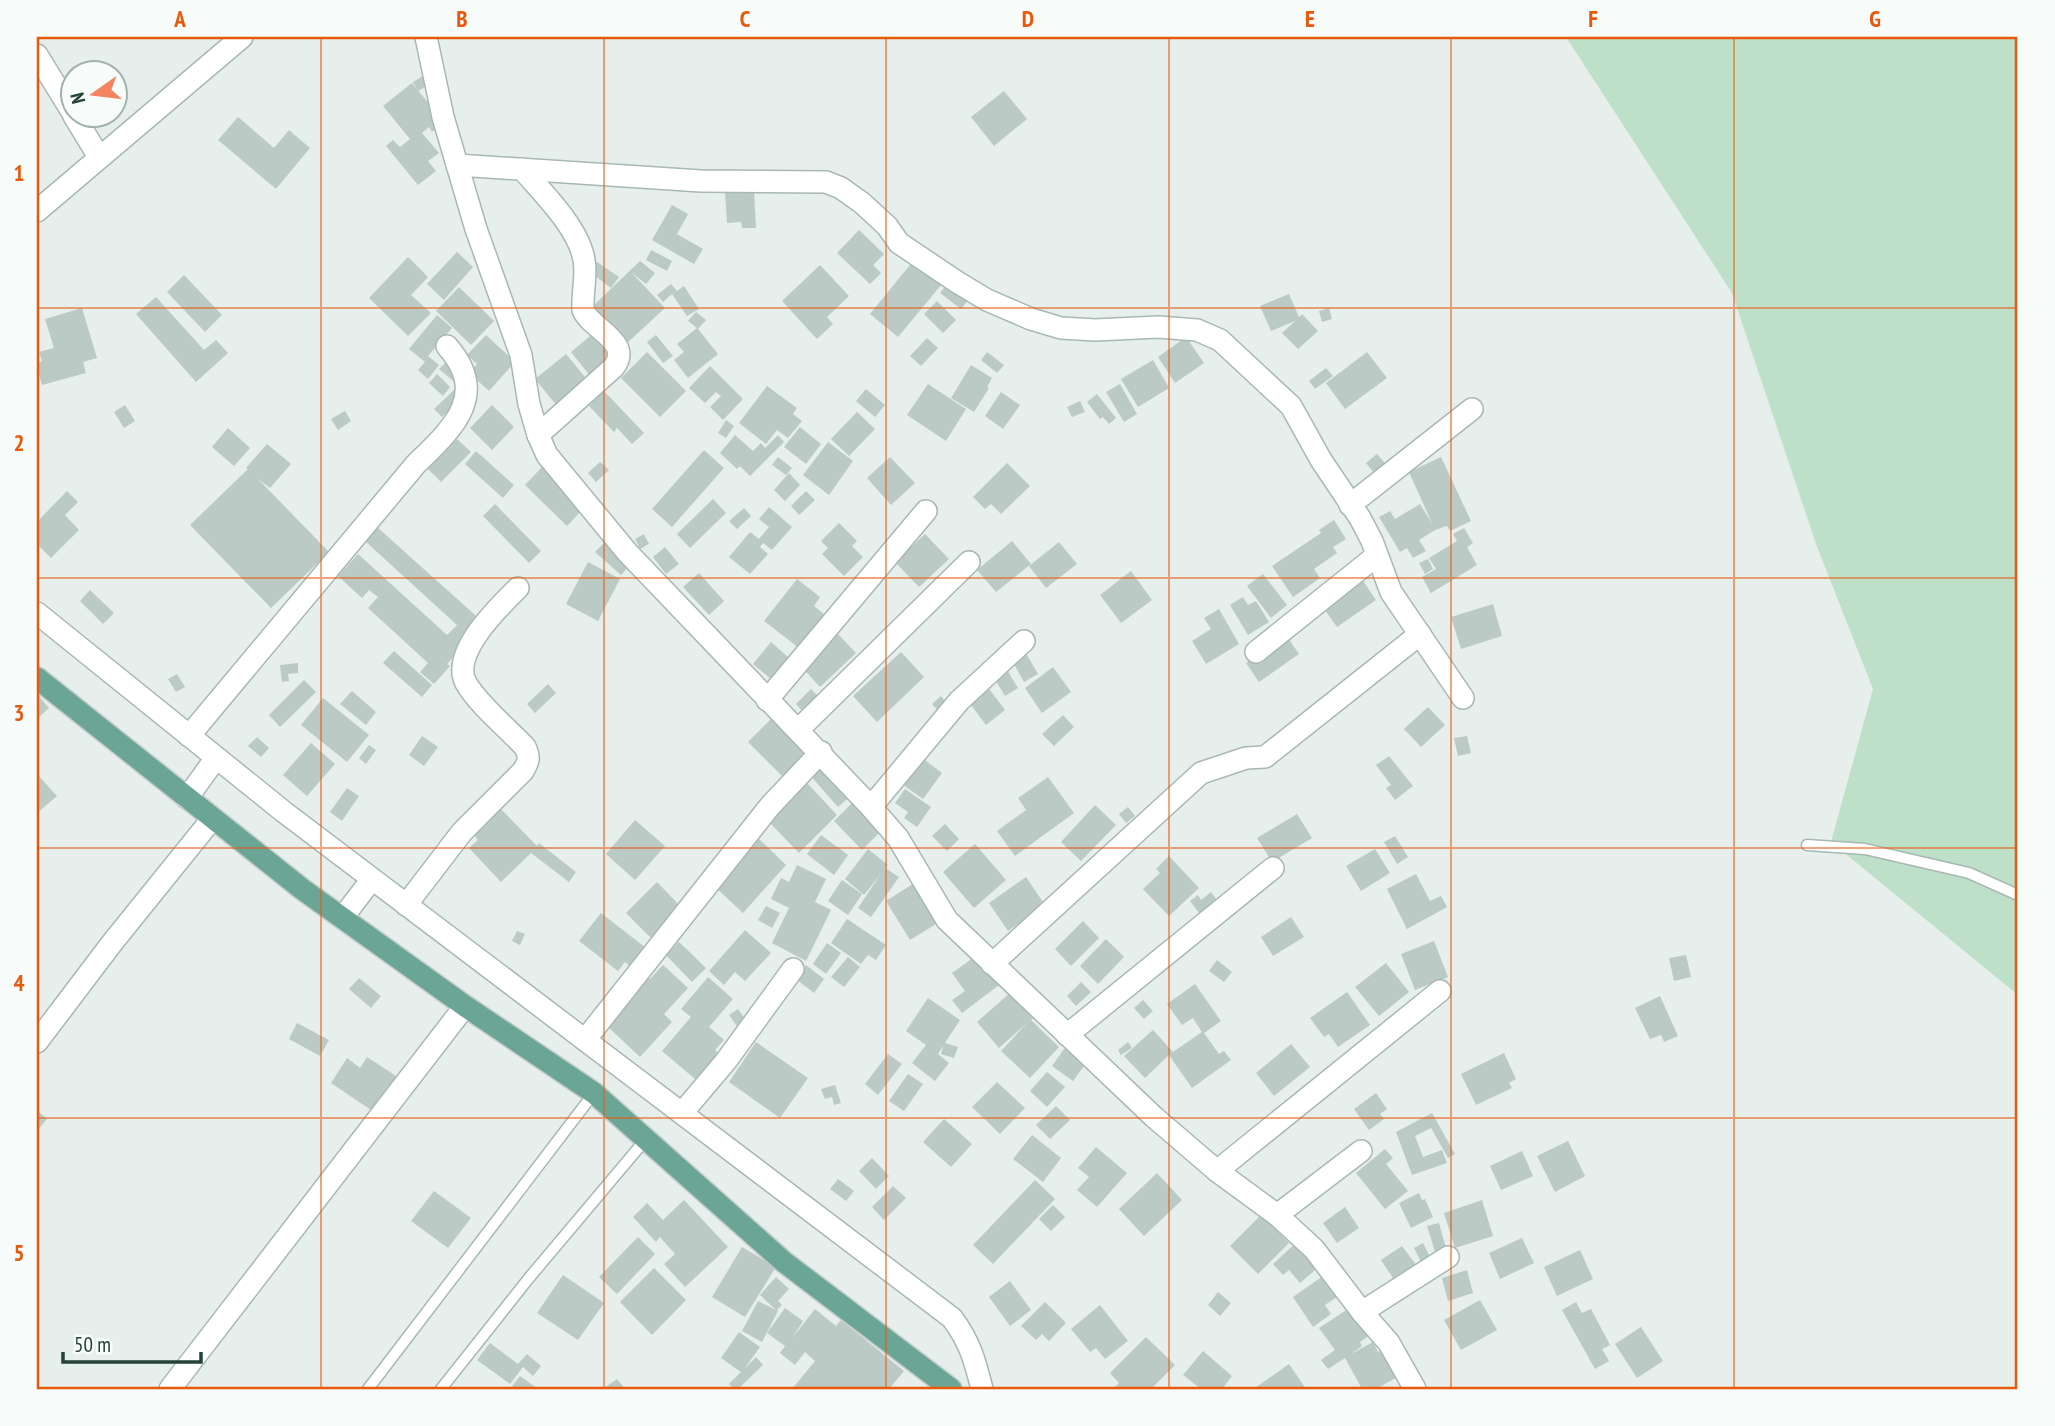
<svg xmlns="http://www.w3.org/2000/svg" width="2055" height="1426" viewBox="0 0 2055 1426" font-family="'PT Sans Narrow',sans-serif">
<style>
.green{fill:#bfe0c8}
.building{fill:#bbcac4}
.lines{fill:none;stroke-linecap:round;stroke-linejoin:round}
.lane-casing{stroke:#a8b8b2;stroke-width:13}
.street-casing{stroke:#a8b8b2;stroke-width:24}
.primary-casing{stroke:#c2cac8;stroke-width:24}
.lane{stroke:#fff;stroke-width:10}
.street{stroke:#fff;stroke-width:21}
.primary{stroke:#6aa596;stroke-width:21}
.grid{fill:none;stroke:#e8590c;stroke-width:2;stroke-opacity:0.55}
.neatline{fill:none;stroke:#e8590c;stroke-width:2.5}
.grid-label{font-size:23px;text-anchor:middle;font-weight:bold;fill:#e8590c}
</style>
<rect width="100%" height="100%" fill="#e6efeb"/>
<polygon class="green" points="1566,37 2018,37 2018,995 1831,842 1873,689 1816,544 1732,293"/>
<g class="building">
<polygon points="423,76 429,85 418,91 413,82"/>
<polygon points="412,83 444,122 432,132 429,127 422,133 439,153 428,161 436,171 418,185 386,146 393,140 400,147 410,139 383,106"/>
<polygon points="1004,91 1027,119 994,146 971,117"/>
<polygon points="238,117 274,148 289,130 310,148 276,189 218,140"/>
<polygon points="754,191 756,228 742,228 741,222 727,223 725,192"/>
<polygon points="672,205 688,214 677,234 703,249 694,264 652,240"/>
<polygon points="859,230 884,254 873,265 881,273 870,284 837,253"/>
<polygon points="651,250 672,261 667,271 646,260"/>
<polygon points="457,252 473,267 444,300 427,284"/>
<polygon points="408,257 428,277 411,295 431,313 408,336 369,298"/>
<polygon points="914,260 942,284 898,337 870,314"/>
<polygon points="640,261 655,273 646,284 631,272 665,308 627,343 593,306"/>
<polygon points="597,262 619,277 611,288 590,272"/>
<polygon points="820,265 849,296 827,317 833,324 817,339 782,301"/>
<polygon points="184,275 222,315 205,332 167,292"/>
<polygon points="951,279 972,295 961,309 940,293"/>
<polygon points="671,284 677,291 684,286 699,309 687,316 672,294 663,302 657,295"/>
<polygon points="459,287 494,321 471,345 436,311"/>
<polygon points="1289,294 1299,317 1302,314 1318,331 1298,349 1282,333 1295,321 1271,331 1260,306"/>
<polygon points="156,297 204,350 216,340 228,353 196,382 136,314"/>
<polygon points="937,301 956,320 943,333 924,314"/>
<polygon points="82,308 97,358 83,362 86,373 42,385 37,368 37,363 42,361 39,352 54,348 45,319"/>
<polygon points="1329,308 1332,319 1322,322 1319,311"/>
<polygon points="696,312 706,320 698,329 718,354 688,378 674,360 684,352 677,344 697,328 688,321"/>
<polygon points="437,315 452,328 428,356 439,365 428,379 418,370 425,362 409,349"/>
<polygon points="595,332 615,357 591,377 571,352"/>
<polygon points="486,335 515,362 489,391 469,373 477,364 467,355"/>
<polygon points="656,335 673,356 663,363 647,342"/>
<polygon points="1186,337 1204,363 1175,383 1158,357"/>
<polygon points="927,338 938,348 921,366 910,356"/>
<polygon points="647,352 686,391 660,417 621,378"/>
<polygon points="987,352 1004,365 997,373 981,360"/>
<polygon points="1367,352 1387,378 1345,409 1326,383"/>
<polygon points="566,354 589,382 558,407 535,379"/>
<polygon points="1153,360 1169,388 1138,407 1121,379"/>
<polygon points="445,363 462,378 457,384 439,369"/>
<polygon points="971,365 992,378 987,387 989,388 974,412 951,398"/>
<polygon points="710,366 743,399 723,420 710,407 721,396 716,392 705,403 689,388"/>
<polygon points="1326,368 1333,376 1315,389 1309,381"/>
<polygon points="437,374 450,387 443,396 429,383"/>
<polygon points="928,384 966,409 946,441 907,415"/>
<polygon points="1120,384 1137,414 1124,422 1106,392"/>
<polygon points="767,386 797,408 793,414 802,421 788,438 777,430 766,444 739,423"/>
<polygon points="455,389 463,397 442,417 434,409"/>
<polygon points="866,389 885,405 875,417 856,401"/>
<polygon points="604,391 644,433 632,444 617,428 614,432 589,406"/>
<polygon points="1001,392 1020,405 1003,429 985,416"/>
<polygon points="1097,394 1116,418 1109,424 1103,417 1100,419 1087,402"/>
<polygon points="1080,401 1085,412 1072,417 1067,407"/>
<polygon points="125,405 135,421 124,428 114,412"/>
<polygon points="492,405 514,427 492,450 470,428"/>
<polygon points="345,411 351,421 338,430 331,419"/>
<polygon points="857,412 875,429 849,456 831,439"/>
<polygon points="726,420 734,426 726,438 718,433"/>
<polygon points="800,427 821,444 806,464 784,447"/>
<polygon points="228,428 250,448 234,466 212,447"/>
<polygon points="735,435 753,451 761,443 765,448 778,435 784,442 750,476 740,466 737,469 720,453"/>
<polygon points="457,439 471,452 441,482 428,469"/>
<polygon points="828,442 853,461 829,495 803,475"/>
<polygon points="267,444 291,464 270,488 258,479 329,552 271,608 190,525 248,469 246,468"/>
<polygon points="704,450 724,468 672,527 652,509"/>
<polygon points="476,451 514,485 503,498 465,464"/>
<polygon points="1377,454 1390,469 1379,479 1366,463"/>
<polygon points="778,457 792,468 786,475 772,465"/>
<polygon points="890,457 915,483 891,505 867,478"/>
<polygon points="1441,457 1471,521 1450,531 1447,526 1435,530 1419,540 1426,551 1413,558 1407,548 1400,552 1379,517 1390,511 1395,519 1420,504 1432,523 1409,472"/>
<polygon points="600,462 609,470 596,482 588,473"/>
<polygon points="1007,463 1030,486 1001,514 991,504 985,509 973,497"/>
<polygon points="542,467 584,508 567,526 525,485"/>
<polygon points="789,473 800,485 785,501 774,490"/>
<polygon points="67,491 78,502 65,515 79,530 51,558 37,544 37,522"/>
<polygon points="806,491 815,500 799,515 791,506"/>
<polygon points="713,499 726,513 690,548 677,534"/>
<polygon points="495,504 541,551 529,563 483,516"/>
<polygon points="769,507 792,527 772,550 763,543 760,547 768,554 750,574 729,557 750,532 759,539 769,527 759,519"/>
<polygon points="744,508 751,516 737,529 729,521"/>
<polygon points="1334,520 1346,539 1333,547 1337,553 1314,569 1320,578 1293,597 1272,566 1321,533 1319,530"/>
<polygon points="839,523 857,541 852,546 863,557 844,576 822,554 828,548 821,541"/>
<polygon points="377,527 484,623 447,664 450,666 434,684 420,672 428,663 368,608 378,597 369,590 362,598 338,576 358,554 447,635 457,625 365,541"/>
<polygon points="1464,528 1473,543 1467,547 1477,565 1431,593 1422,577 1436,569 1429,558 1457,541 1453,534"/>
<polygon points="644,534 649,544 640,549 635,539"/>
<polygon points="925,534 949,559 919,587 895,562"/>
<polygon points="1012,541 1031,564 996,592 977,570"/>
<polygon points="605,542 630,565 621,575 595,552"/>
<polygon points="1059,542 1077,564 1046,588 1029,566"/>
<polygon points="665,547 679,564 666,574 653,557"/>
<polygon points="1428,559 1433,569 1425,574 1419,563"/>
<polygon points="588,562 620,579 598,621 566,604"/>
<polygon points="1131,571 1152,600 1121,623 1100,595"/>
<polygon points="699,573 724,601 709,615 683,587"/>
<polygon points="1263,574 1287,605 1271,618 1247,586"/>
<polygon points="1361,578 1376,600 1337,627 1322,606"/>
<polygon points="797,579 820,597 814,606 825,615 799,648 764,621"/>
<polygon points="90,590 114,613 103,624 80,601"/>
<polygon points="1243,597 1248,605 1256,601 1269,622 1248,635 1230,605"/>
<polygon points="1493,604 1502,636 1461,649 1451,617"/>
<polygon points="1219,609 1239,644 1206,664 1192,641 1211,629 1204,618"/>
<polygon points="837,633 856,653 820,687 801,666"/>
<polygon points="1286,635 1299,654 1259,682 1246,663"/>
<polygon points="771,642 789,658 771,679 753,664"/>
<polygon points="1024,650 1038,674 1024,682 1010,657"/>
<polygon points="394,651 432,685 422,697 383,663"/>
<polygon points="901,652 924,677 877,722 853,696"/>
<polygon points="298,663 298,673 288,674 289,681 282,682 280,665"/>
<polygon points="1004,665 1018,688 1005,696 991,673"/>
<polygon points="1053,667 1071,692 1042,713 1025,688"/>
<polygon points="177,674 185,687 176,692 168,679"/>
<polygon points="304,680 316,692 280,727 269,715"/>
<polygon points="548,684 556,693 535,713 527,704"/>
<polygon points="987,686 1005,710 986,725 968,701"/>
<polygon points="811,689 820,698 804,713 796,704"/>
<polygon points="352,691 376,712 366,725 340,704"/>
<polygon points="37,694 49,708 37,719"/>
<polygon points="941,696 948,705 940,713 932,704"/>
<polygon points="323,698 369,735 347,762 301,725"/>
<polygon points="1428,707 1445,725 1421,747 1404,729"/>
<polygon points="1063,715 1074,727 1054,746 1042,734"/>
<polygon points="773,717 810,754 785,779 748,742"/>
<polygon points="422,736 438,747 424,766 409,755"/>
<polygon points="1467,736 1471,753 1458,756 1454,738"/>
<polygon points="257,737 269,748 261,757 248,746"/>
<polygon points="311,743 335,764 307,796 283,775"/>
<polygon points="369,745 376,750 366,764 359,758"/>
<polygon points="917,754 942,773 923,799 898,781"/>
<polygon points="1389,756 1413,786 1395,800 1386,788 1391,785 1376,765"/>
<polygon points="825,760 854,793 838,807 809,774"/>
<polygon points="37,774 57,796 37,813"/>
<polygon points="1048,777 1074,813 1015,856 997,831 1026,810 1018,798"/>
<polygon points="807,783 837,815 799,853 769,822"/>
<polygon points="347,788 359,796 342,821 330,812"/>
<polygon points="905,789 931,807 917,827 904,818 908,812 895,803"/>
<polygon points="857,798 885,827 862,850 834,821"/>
<polygon points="1095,805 1116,825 1081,861 1061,842"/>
<polygon points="1128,807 1135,816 1126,823 1119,814"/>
<polygon points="501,809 537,846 539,843 576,872 569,882 531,853 501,882 469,848 478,840 474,835"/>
<polygon points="1297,814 1312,838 1272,862 1257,838"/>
<polygon points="635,820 665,846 635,880 606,854"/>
<polygon points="945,824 959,839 947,851 932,836"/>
<polygon points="821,835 848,855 834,875 807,854"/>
<polygon points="1395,836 1408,857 1397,864 1384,842"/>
<polygon points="758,838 786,865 743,913 713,885"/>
<polygon points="975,844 1006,880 974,908 943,872"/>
<polygon points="868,849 888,865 885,868 899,877 871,917 858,908 880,875 864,895 845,879"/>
<polygon points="1375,849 1390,873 1361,891 1346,866"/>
<polygon points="1169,856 1199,888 1169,916 1143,889 1160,873 1156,869"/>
<polygon points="797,865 826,879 815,902 831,910 806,961 772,943 789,908 771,899 781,878 789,882"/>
<polygon points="1416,874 1430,901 1441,896 1447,907 1407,929 1387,889"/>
<polygon points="1026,877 1045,905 1008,931 989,903"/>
<polygon points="842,880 862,894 848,915 828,901"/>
<polygon points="657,882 684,910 654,941 626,913"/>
<polygon points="916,882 941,921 910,940 886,901"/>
<polygon points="1211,892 1220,904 1202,917 1190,901 1198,895 1201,900"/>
<polygon points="766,906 780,913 772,928 758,920"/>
<polygon points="601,913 646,948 631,967 625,962 618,971 579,941"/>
<polygon points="1291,917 1304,937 1273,956 1261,937"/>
<polygon points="847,919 886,945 876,960 868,955 861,964 831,943"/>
<polygon points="1083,921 1099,938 1071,966 1055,949"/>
<polygon points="745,930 771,953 745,981 735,972 724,985 709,971"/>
<polygon points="517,931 525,934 520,945 512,941"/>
<polygon points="1106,939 1124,957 1098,984 1080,966"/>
<polygon points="1434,941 1448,977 1415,990 1401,954"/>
<polygon points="679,942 706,968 692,982 666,955"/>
<polygon points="827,943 841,953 826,974 813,964"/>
<polygon points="977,955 999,985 962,1013 952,1000 965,991 952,973"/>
<polygon points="1686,955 1691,977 1674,981 1669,958"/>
<polygon points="848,957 860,967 844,987 831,977"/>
<polygon points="1217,960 1232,972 1224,982 1209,971"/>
<polygon points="1386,963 1409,992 1379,1016 1355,987"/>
<polygon points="663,965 688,988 664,1014 672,1022 640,1057 605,1024 648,977 650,979"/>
<polygon points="806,965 824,979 814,993 796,979"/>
<polygon points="708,977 733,999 709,1027 724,1040 715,1050 724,1058 701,1084 662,1051 691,1017 681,1009"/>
<polygon points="359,978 381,996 371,1008 349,989"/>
<polygon points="1081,982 1091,992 1076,1006 1067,996"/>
<polygon points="1195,984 1221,1021 1204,1033 1219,1054 1224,1051 1231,1060 1192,1088 1169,1055 1145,1078 1124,1056 1153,1030 1173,1052 1202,1032 1193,1018 1182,1025 1167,1004"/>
<polygon points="1011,992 1034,1017 1031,1020 1059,1047 1030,1078 1001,1051 1027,1023 999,1048 977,1022"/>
<polygon points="1347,992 1370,1025 1338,1047 1329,1034 1324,1037 1310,1018"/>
<polygon points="1660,996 1678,1036 1664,1042 1661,1035 1650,1039 1635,1008"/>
<polygon points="928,998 960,1020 945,1043 958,1047 954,1058 941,1054 943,1046 938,1054 949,1063 935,1081 912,1063 926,1045 906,1031"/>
<polygon points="1143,1000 1153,1011 1144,1019 1134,1008"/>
<polygon points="738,1009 746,1020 737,1026 729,1015"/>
<polygon points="297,1023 329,1040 320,1056 289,1039"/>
<polygon points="756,1042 808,1078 780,1118 729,1082"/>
<polygon points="1069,1042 1087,1062 1073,1081 1052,1066"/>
<polygon points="1128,1042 1132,1048 1121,1055 1118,1050"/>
<polygon points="1291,1044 1310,1067 1274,1096 1256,1073"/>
<polygon points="1504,1053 1516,1079 1509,1083 1512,1088 1476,1105 1461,1074"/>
<polygon points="888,1054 902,1064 878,1095 865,1084"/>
<polygon points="367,1057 396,1076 383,1096 380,1116 331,1083 347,1058 360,1068"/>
<polygon points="1047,1072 1065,1087 1047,1107 1030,1091"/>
<polygon points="908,1074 923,1084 904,1111 889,1101"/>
<polygon points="997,1082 1025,1108 1000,1134 972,1107"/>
<polygon points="835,1085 841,1103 834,1105 832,1097 825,1099 821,1089"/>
<polygon points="1376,1093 1387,1109 1380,1114 1384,1119 1369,1130 1354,1109"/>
<polygon points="1056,1106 1070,1120 1050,1139 1036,1125"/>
<polygon points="37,1110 47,1119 37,1131"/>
<polygon points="1432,1113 1455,1154 1448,1158 1431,1128 1415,1136 1423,1157 1442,1150 1447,1163 1412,1175 1396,1132"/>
<polygon points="944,1119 972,1144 951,1167 923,1142"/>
<polygon points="1032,1135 1061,1158 1043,1182 1013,1159"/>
<polygon points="1568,1141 1585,1176 1555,1192 1537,1156"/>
<polygon points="1096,1147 1127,1173 1097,1207 1077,1190 1089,1177 1078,1168"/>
<polygon points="1385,1149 1393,1158 1386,1164 1408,1191 1385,1209 1356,1173"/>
<polygon points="1522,1151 1533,1176 1501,1190 1490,1166"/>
<polygon points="872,1158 889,1176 876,1189 859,1171"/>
<polygon points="1157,1173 1182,1200 1144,1236 1119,1209"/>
<polygon points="838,1179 854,1191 846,1201 830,1189"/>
<polygon points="1035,1180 1055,1199 993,1264 973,1245"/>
<polygon points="893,1186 906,1198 884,1220 872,1207"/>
<polygon points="434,1191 471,1218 448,1248 411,1221"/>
<polygon points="1419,1193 1422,1200 1425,1199 1433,1217 1411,1228 1399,1203"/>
<polygon points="684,1200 728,1247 685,1287 664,1264 675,1254 660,1237 656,1242 633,1217 647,1203 663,1220"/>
<polygon points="1482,1200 1493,1236 1455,1248 1444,1213"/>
<polygon points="1053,1205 1065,1217 1051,1231 1039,1219"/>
<polygon points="1345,1207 1359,1228 1337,1243 1323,1223"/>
<polygon points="1261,1215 1289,1243 1258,1274 1230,1246"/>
<polygon points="1439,1223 1447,1252 1436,1255 1427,1226"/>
<polygon points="638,1237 655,1254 617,1294 599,1277"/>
<polygon points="1522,1238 1534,1263 1500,1279 1489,1253"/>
<polygon points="1299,1240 1321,1265 1300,1283 1289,1270 1283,1275 1273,1264"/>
<polygon points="1423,1243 1430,1257 1421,1262 1414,1248"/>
<polygon points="1402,1246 1417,1266 1395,1281 1381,1260"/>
<polygon points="742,1247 776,1267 745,1317 712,1297"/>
<polygon points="1580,1250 1593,1279 1557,1296 1544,1267"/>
<polygon points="654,1268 686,1300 652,1335 620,1302"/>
<polygon points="1467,1270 1473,1293 1448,1301 1442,1278"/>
<polygon points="563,1275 604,1303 578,1340 537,1313"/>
<polygon points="1323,1276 1337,1297 1325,1305 1331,1314 1313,1327 1293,1297"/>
<polygon points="776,1277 789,1289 778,1301 782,1305 777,1310 778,1311 762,1342 742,1331 758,1301 776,1310 760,1295"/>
<polygon points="1010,1281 1031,1310 1010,1326 989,1297"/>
<polygon points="1218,1292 1231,1303 1220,1316 1208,1305"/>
<polygon points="1480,1300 1497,1330 1461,1350 1444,1320"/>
<polygon points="1045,1302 1066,1323 1049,1341 1042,1334 1036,1340 1021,1326"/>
<polygon points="1576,1302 1582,1313 1591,1309 1610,1345 1602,1349 1609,1361 1595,1369 1562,1310"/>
<polygon points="1100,1305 1128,1341 1105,1359 1096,1348 1090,1352 1071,1329"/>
<polygon points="1351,1307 1370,1335 1360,1342 1362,1346 1351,1354 1373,1342 1378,1352 1388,1347 1403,1374 1376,1389 1362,1389 1345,1358 1328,1369 1321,1360 1335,1350 1319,1328"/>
<polygon points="785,1308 803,1321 793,1337 815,1309 836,1326 841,1320 904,1371 889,1389 792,1389 815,1361 805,1352 795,1365 780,1353 785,1346 767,1333"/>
<polygon points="1641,1327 1663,1361 1637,1378 1615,1344"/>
<polygon points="739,1332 760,1347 745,1368 756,1357 763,1365 738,1389 734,1389 729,1384 741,1372 721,1358"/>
<polygon points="1146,1337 1175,1365 1151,1389 1113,1389 1119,1383 1110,1373"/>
<polygon points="490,1343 518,1364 527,1354 541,1366 533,1376 523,1367 510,1384 477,1360"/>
<polygon points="1203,1351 1232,1376 1222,1389 1201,1389 1183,1375"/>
<polygon points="1289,1364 1306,1389 1256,1389 1255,1388"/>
<polygon points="520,1376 538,1389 510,1389"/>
<polygon points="617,1379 625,1389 603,1389"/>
</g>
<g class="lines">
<defs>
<g id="lane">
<polyline points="1807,845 1865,849 1969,873 2018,895"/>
<polyline points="368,1389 594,1093"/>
<polyline points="441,1389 529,1278 646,1139"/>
</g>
<g id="street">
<polyline points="426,37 443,117 476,229 521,355 529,404 538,435 547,455 627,552 871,807 898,838 947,920 1154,1117 1217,1171 1277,1215 1314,1249 1362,1312 1389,1343 1415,1389"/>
<polyline points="37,55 74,115"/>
<polyline points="74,116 99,157"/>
<polyline points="457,165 701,181 826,182 841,188 862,203 887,226 899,243 957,282 987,300 1031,319 1061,328 1095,330 1158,327 1197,330 1220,340 1291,406 1321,460 1360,518 1372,541 1391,592 1463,698"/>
<path d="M522 169C542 192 579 228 584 260 587 275 582 293 583 310 591 329 633 342 614 367L538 435"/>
<polyline points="37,211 242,37"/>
<polyline points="1350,505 1472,409"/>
<path d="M37 613 284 812 952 1318C970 1342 975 1361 982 1389"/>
<polyline points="1256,652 1376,556"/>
<polyline points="767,700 926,511"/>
<polyline points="799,729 969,562"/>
<path d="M189 736 416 464C453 428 490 395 447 346"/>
<polyline points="187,798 216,758"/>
<polyline points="871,807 959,701 1024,641"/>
<path d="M406 905 462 832 523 771C529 761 530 757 525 747 508 729 477 703 466 683 450 653 499 607 518 588"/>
<polyline points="343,917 372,879"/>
<polyline points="992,964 1201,773 1246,758 1265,757 1420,634"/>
<polyline points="1067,1035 1273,868"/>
<polyline points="585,1040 770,806 821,752"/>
<polyline points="37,1042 112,943 212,819"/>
<polyline points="682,1113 726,1061 793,969"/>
<polyline points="1217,1171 1440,991"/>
<polyline points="1277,1215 1361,1151"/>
<polyline points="1362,1312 1448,1257"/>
<polyline points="170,1389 465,1006"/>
</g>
<polyline id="primary" points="37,678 302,889 465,1006 594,1093 784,1262 951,1389"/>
</defs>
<use href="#lane" class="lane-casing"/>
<use href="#street" class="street-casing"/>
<use href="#primary" class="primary-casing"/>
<use href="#lane" class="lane"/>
<use href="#street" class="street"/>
<use href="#primary" class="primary"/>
</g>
<path class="grid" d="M321 37V1389M604 37V1389M886 37V1389M1169 37V1389M1451 37V1389M1734 37V1389M37 308H2018M37 578H2018M37 848H2018M37 1118H2018"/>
<rect width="2055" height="1426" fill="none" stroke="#f7fbf9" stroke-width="77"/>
<g transform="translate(94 94) rotate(256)"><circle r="33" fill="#f7fbf9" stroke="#a3b1ad" stroke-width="2"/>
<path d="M0-5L12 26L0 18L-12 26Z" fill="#f4845f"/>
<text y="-10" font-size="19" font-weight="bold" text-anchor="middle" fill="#24423a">N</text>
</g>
<path d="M63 1352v10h138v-10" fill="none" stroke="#24423a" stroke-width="3.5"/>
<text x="74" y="1352" font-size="21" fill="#24423a" stroke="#f7fbf9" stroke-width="5" paint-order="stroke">50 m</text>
<rect x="38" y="38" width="1978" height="1350" class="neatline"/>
<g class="grid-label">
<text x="180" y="27">A</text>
<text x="462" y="27">B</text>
<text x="745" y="27">C</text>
<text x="1028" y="27">D</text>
<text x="1310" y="27">E</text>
<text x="1593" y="27">F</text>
<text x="1875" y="27">G</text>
<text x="19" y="181">1</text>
<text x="19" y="451">2</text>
<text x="19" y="721">3</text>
<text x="19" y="991">4</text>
<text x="19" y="1261">5</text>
</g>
</svg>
